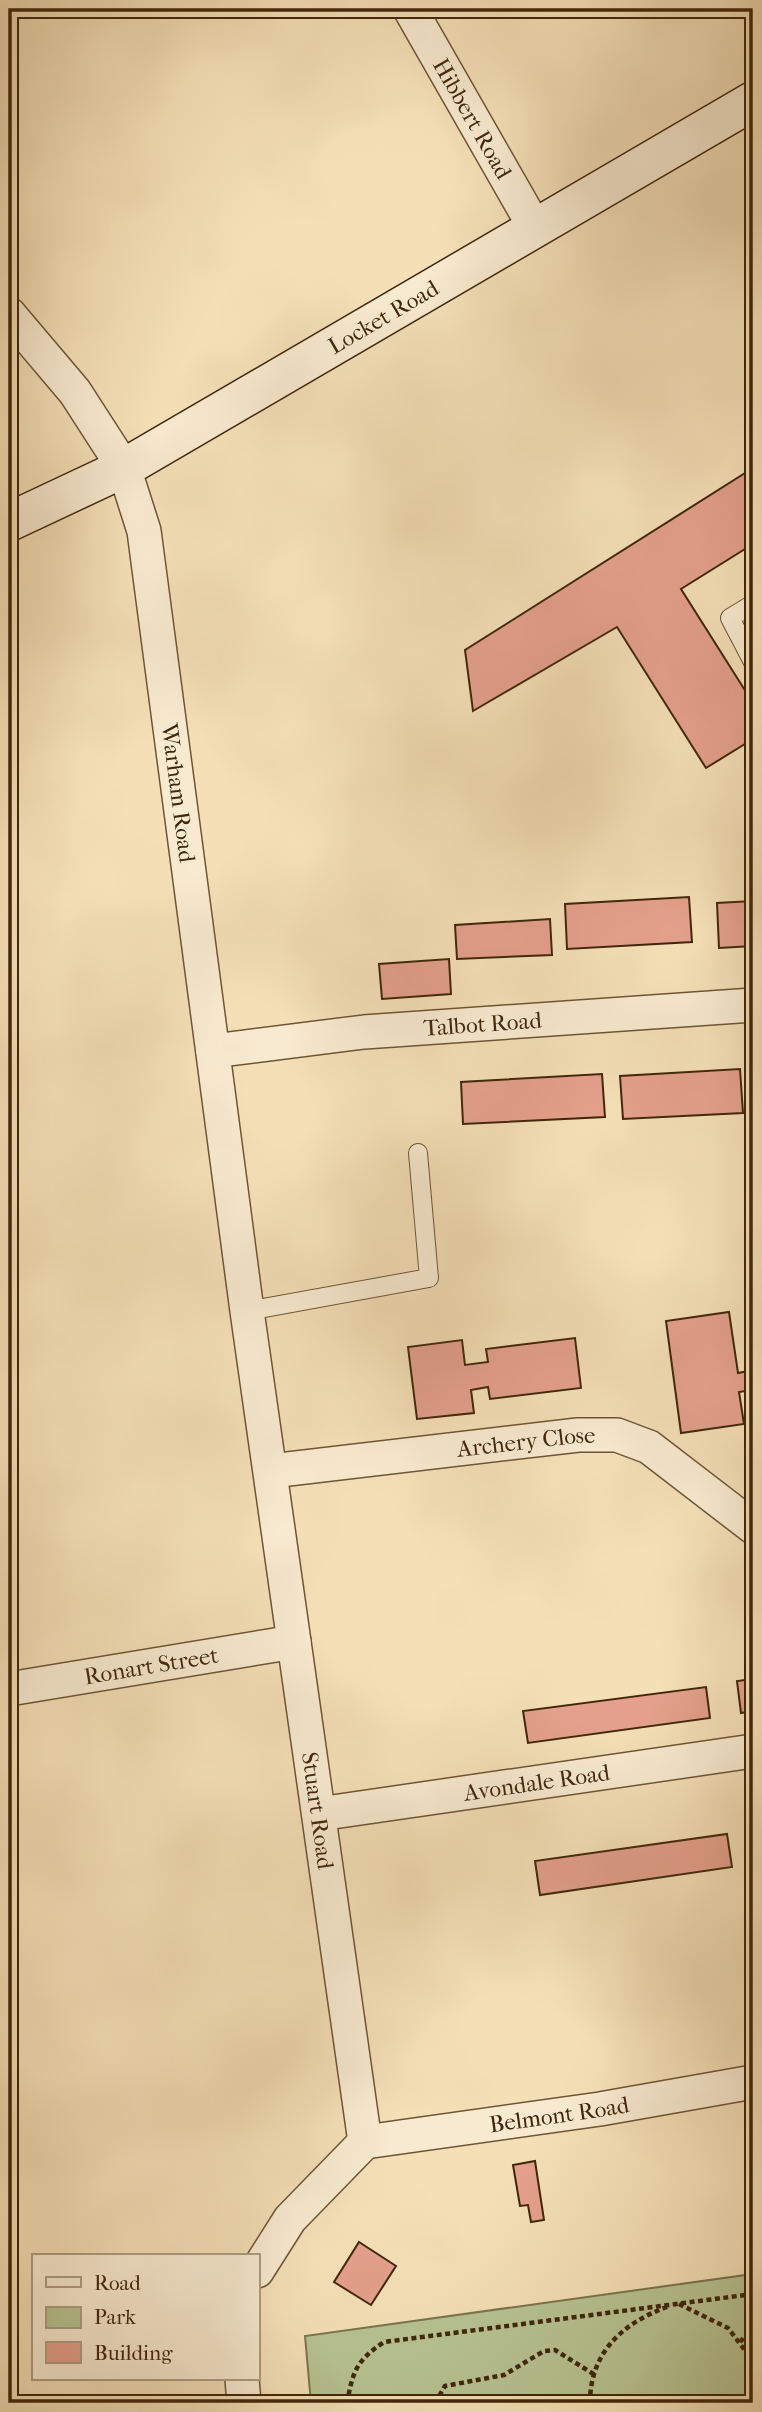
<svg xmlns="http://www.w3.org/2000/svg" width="762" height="2412" viewBox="0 0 762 2412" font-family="'IM FELL French Canon',serif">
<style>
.green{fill:#b7c392;stroke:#7c754e;stroke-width:2}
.building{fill:#e4a08c;stroke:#41270a;stroke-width:2}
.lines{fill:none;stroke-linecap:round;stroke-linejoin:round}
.lane-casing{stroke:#6e5535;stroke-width:20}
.street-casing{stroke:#6e5535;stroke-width:36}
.secondary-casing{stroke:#41270a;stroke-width:41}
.path{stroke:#41270a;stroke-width:4.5;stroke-dasharray:5 3.5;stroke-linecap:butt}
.lane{stroke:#f8ead0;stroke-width:18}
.street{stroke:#f8ead0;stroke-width:33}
.secondary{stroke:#f8ead0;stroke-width:38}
.labels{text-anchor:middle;stroke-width:5;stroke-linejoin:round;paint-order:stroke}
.street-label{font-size:23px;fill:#41270a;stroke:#f8ead0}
</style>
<rect width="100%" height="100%" fill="#f4dfb7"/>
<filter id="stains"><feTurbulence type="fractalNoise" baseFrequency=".00286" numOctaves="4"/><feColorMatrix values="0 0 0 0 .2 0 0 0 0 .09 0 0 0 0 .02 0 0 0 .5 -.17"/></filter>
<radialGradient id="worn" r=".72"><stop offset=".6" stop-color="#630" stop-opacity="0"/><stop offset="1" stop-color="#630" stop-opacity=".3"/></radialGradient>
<polygon class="green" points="753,2274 753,2403 311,2403 305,2336"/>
<g class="building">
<polygon points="753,468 753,544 681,589 753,703 753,739 706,768 617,627 473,711 465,650"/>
<polygon points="689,897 692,942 567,949 565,904"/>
<polygon points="753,901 753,946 719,948 717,903"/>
<polygon points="550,919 552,955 457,959 455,925"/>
<polygon points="449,959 451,994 382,999 379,964"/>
<polygon points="740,1069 743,1113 623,1119 620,1076"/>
<polygon points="602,1074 605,1117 463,1124 461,1082"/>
<polygon points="729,1312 738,1373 753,1370 753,1396 752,1390 739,1392 744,1424 681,1433 666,1321"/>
<polygon points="575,1338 581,1388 490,1399 488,1387 471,1390 474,1413 417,1419 408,1347 462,1340 465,1365 488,1362 486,1349"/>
<polygon points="753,1679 753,1711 741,1713 737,1681"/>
<polygon points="706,1687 710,1718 528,1743 523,1711"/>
<polygon points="727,1834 732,1867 540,1895 535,1861"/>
<polygon points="535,2161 544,2220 531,2222 528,2205 520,2206 513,2165"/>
<polygon points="359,2242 396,2266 371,2305 334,2282"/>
</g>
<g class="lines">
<defs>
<g id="lane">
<polyline points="753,604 730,618 753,662"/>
<polyline points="247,1311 429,1278 418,1153"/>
</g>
<g id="street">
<path id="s1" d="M410 9 534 226"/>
<path id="s2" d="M9 314 75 392 124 468 144 531 247 1311 365 2142"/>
<path id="s3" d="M213 1051 364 1032 753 1005"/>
<path id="s4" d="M271 1471 578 1435H617L649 1447 753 1527"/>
<path id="s5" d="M9 1689 294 1642"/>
<path id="s6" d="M319 1814 753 1751"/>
<path id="s7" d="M365 2142 600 2109 753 2082"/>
<polyline points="257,2271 290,2219 365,2142"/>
<polyline points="242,2379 244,2403"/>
</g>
<g id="secondary">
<path id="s8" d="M9 522 124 468 753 101"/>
</g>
</defs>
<use href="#lane" class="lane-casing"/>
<use href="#street" class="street-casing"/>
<use href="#secondary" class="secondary-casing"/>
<g class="path">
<polyline points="679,2304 728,2328 753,2361"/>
<polyline points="740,2342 753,2328"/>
<path d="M347 2403C353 2371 356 2361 384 2342L753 2294"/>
<polyline points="435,2403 445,2386 504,2375 544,2351 555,2350 595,2375"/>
<path d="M590 2403C590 2352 623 2323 667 2307"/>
</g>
<use href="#lane" class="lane"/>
<use href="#street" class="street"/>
<use href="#secondary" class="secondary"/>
</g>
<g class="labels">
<g class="street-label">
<text dy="8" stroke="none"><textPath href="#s1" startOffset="126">Hibbert Road</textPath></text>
<text dy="8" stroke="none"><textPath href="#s8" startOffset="427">Locket Road</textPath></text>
<text dy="8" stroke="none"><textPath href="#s2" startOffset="523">Warham Road</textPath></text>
<text dy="8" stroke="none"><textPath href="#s3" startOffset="271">Talbot Road</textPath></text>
<text dy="8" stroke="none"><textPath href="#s4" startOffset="257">Archery Close</textPath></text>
<text dy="8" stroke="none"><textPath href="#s5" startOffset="144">Ronart Street</textPath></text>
<text dy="8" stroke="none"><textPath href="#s6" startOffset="220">Avondale Road</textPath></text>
<text dy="8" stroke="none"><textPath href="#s2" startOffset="1550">Stuart Road</textPath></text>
<text dy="8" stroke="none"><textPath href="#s7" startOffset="196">Belmont Road</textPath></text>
</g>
</g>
<rect width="762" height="2412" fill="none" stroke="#f4dfb7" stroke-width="35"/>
<rect x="10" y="10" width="741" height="2391" fill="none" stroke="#41270a" stroke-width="3.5"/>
<rect x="18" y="18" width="727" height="2377" fill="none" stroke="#41270a" stroke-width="2"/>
<rect x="32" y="2254" width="228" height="126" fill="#f8ead0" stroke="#af9c81" stroke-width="2"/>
<rect x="46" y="2277" width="35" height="10" fill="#f8ead0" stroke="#af9c81" stroke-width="2"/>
<text x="94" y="2290" font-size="21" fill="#41270a">Road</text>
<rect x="46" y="2307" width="35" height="21" fill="#b7c392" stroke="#af9c81" stroke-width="2"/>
<text x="94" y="2324" font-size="21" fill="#41270a">Park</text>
<rect x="46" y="2342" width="35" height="21" fill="#e4a08c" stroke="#af9c81" stroke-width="2"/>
<text x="94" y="2360" font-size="21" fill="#41270a">Building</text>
<rect width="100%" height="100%" filter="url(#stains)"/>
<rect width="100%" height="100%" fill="url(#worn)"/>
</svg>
